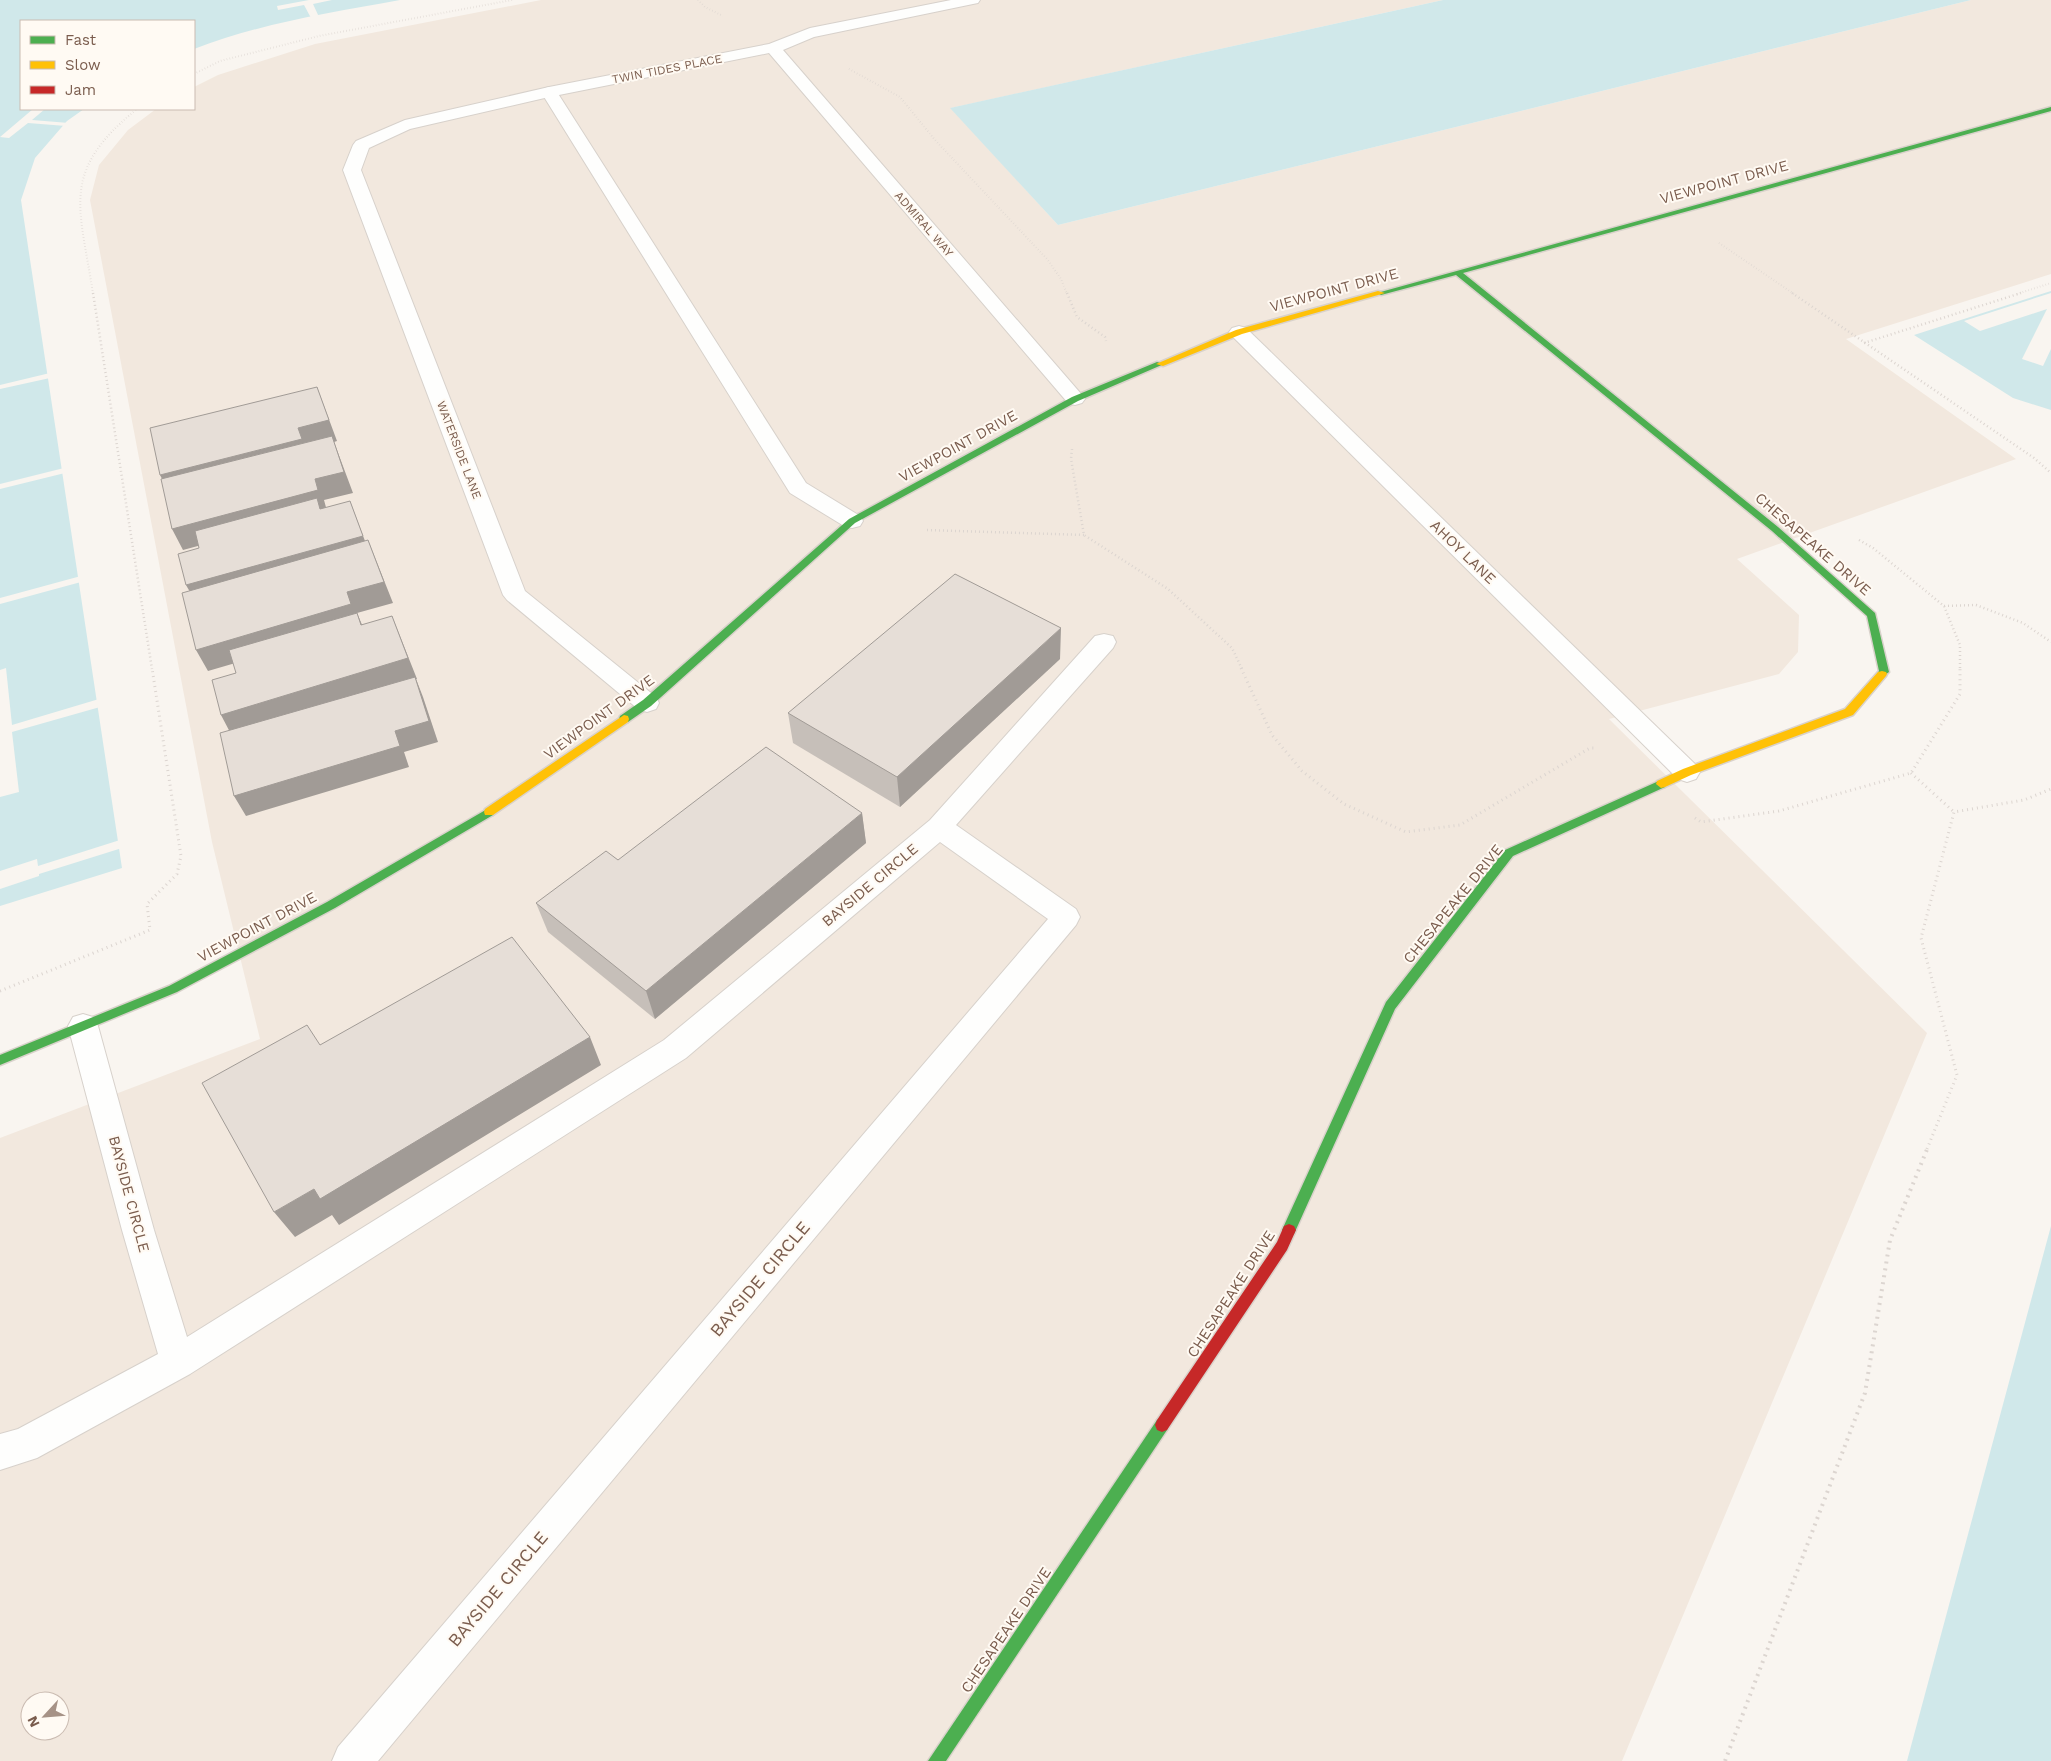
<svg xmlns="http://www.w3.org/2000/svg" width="2051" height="1761" viewBox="0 0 2051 1761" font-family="'Work Sans',sans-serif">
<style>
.residential{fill:#f2e8de;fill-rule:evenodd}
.water{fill:#d0e8ea}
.pier{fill:#f9f5f0}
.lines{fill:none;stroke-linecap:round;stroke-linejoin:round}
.lane-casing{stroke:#d7d1cb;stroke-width:2}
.street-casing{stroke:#d7d1cb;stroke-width:2}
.fast-casing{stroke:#d9d2cb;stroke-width:3}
.slow-casing{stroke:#d9d2cb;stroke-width:3}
.jam-casing{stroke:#d9d2cb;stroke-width:3}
.path-far3{stroke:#dcd5d0;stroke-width:2;stroke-dasharray:0.5 2.5;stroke-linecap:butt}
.path-far2{stroke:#dcd5d0;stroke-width:2.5;stroke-dasharray:1 3;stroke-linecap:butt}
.path-far1{stroke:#dcd5d0;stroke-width:3;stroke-dasharray:1 4;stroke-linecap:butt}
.path{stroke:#dcd5d0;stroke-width:4;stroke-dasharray:2 5;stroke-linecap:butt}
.lane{fill:#fefefd;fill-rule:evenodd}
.street{fill:#fefefd;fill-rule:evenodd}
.fast{fill:#4caf50;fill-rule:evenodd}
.slow{fill:#ffc107;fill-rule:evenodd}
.jam{fill:#c62828;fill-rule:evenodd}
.wall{fill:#c6bfb9}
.shaded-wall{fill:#a19b96}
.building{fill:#e6ded7;stroke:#a19b96}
.labels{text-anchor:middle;stroke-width:4;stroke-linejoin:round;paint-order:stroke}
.far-street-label{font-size:12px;fill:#7a5c4d;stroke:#fffaf3}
.street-label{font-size:15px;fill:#7a5c4d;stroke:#fffaf3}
.near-street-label{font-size:18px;fill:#7a5c4d;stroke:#fffaf3}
</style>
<rect width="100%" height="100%" fill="#f9f5f0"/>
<path class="residential" d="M541 0H1443L951 108 1058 225 1971 0H2051V274L1846 339 2016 459 1737 559 1799 615 1798 652 1779 674 1609 719 1927 1033 1622 1761H0V1138L260 1039 212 842 90 200 99 165 128 130 156 109H194V87L218 75 315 44ZM30 1701H60V1731H30Z"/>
<g class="water">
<path d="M0 0H400C328 13 262 23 194 49V21H21V109H84L67 121 35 158 21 200 122 868 0 906Z"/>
<polygon points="1443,0 1971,0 1058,225 950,108"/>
<polygon points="2051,291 2051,410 2013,398 1914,335"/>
<polygon points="2051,1226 2051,1761 1907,1761"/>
</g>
<g class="pier">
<polygon points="309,0 332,0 313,4 319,17 311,18 304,5 278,10 277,6"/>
<polygon points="33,109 45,109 32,120 69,123 66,126 28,123 9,138 0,137"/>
<polygon points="2051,293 2051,349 2043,366 2022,359 2047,309 1980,331 1964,321"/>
<polygon points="50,373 50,378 0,389 0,385"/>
<polygon points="64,468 65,473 0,489 0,484"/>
<polygon points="81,576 81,582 0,604 0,598"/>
<polygon points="6,668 12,725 99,699 100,707 12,732 19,792 0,797 0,670"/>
<polygon points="120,840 122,848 39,874 39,876 0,889 0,871 37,859 38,866"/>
</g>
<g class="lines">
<defs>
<g id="lane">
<polygon points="549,87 555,89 557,92 806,483 860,516 863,521 860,526 852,528 844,526 790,493 541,92 543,89"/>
<polygon points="1239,326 1246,328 1696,765 1700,772 1696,779 1687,782 1678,779 1232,336 1229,332 1232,328"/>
</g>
<g id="street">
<polygon points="951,0 980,0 978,3 973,4 814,37 783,50 1082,395 1085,399 1082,403 1075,405 1068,403 769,53 549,97 410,129 369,148 361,170 525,591 656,697 659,703 656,709 647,712 638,709 507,600 503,595 343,170 353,145 356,141 405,120 549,87 769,44 810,28"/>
<polygon points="1104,634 1113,636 1116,642 1113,648 956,825 1076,909 1080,917 1076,925 378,1761 332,1761 338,1747 1048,919 940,842 686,1058 190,1374 37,1458 0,1470 0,1434 18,1429 158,1354 122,1230 68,1026 73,1017 83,1014 93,1017 98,1026 154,1230 187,1337 664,1040 930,820 1095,636"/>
</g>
<g id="fast">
<polygon points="2051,107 2051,111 1463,273 1778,527 1875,613 1889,672 1882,677 1877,674 1879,671 1867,616 1772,531 1456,275 1381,295 1377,293"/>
<polygon points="1157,362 1164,364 1078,401 855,523 651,706 628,722 620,722 619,719 620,716 643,700 849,519 1072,397"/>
<polygon points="1661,780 1666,784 1665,787 1513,856 1395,1009 1294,1234 1289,1236 1284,1234 1282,1230 1386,1002 1505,850"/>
<polygon points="489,808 493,809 494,812 493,815 335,908 177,992 0,1065 0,1055 169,986 327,902"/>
<polygon points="1162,1418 1167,1420 1169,1425 1167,1430 946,1761 928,1761 1157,1420"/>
</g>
<g id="slow">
<polygon points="1378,291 1385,293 1242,334 1163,366 1156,364 1236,330"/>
<polygon points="1882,671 1886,672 1887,674 1886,676 1853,715 1691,775 1665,787 1661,788 1656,784 1657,781 1683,769 1845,709 1878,672"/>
<polygon points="624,715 628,716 629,719 628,722 493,815 485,815 484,812 485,809"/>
</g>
<polygon id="jam" points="1289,1224 1294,1226 1296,1230 1287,1250 1167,1430 1162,1432 1157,1430 1155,1425 1157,1420 1277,1242 1284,1226"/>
</defs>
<use href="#lane" class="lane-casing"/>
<use href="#street" class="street-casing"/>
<use href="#fast" class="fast-casing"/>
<use href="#slow" class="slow-casing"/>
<use href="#jam" class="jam-casing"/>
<g class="path-far3">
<polyline points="698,0 705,7 723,16"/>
<polyline points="849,69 900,97 935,140 1047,259 1061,279 1067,294"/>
<polyline points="194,74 220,61 319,36 512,0"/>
<polyline points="1719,243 1794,294"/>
<path d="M93 294C80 206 59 172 137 109"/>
<polyline points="2017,294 2051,283"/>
</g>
<g class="path-far2">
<polyline points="93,293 152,669"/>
<polyline points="1067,293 1077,317 1105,337 1106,341"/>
<polyline points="1792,293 2034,458 2051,473"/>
<polyline points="1864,343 2021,293"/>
<polyline points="1072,449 1071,459 1084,535 1168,589 1232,648 1242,669"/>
<polyline points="927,530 1084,535"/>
<polyline points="1859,540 1873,548 1944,606 1960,645 1960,669"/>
<polyline points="1944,606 1976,605 2023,623 2051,642"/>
</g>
<g class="path-far1">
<polyline points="1241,668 1272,735 1302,771 1344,804 1406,832 1460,825 1590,748 1595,748"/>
<polyline points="1911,773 1954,812"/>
<polyline points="1695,818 1701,822 1779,811 1911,773 1960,694 1960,668"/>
<polyline points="0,991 150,930 147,904 177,874 181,856 152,668"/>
<polyline points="1927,1149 1957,1075 1921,938 1954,812 2024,800 2051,789"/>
</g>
<polyline class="path" points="1725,1761 1865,1393 1890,1240 1928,1147"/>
<use href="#lane" class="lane"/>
<use href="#street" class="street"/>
<use href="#fast" class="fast"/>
<use href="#slow" class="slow"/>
<use href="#jam" class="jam"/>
</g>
<g class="wall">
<polygon points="1060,659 900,807 793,743 788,713"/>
<polygon points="862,813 866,843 655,1019 548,932 536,903 618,860"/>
</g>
<g class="shaded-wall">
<polygon points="317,387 337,441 334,442 353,493 324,500 327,511 183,550 172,529 171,496 160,475 298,428"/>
<polygon points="350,501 371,557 198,606 186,585"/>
<polygon points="368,540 393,603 357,613 366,634 361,626 208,671 196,650 347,592"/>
<polygon points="392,616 417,679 416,679 423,697 438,742 404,752 409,767 246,816 234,796 232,736 221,715"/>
<polygon points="1061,628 1060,659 900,807 897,777"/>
<polygon points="862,813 866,843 655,1019 646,991"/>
<polygon points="590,1037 601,1065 339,1225 332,1215 295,1237 274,1212 314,1189"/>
</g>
<g class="building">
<polygon points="317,387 329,420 298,428 302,439 160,475 150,428"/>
<polygon points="332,436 344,472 315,479 318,490 172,529 161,479"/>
<polygon points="317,498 320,509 350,501 363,536 186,585 178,554 199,548 195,531"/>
<polygon points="368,540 384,582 347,592 351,604 196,650 182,593"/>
<polygon points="955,574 1061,628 897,777 788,713"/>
<polygon points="357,613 361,625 392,616 408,658 221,715 212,680 236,673 229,650"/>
<polygon points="415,677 429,721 395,731 400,746 234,796 220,733"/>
<polygon points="766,747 862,813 646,991 536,903 606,851 618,860"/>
<polygon points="512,937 590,1037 320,1199 314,1189 274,1212 202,1083 307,1025 320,1045"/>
</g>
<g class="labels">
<g class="far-street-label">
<text transform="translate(667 69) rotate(-11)" y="4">TWIN TIDES PLACE</text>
<text transform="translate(924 224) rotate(49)" y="4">ADMIRAL WAY</text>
<text transform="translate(459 450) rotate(69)" y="4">WATERSIDE LANE</text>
</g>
<g class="street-label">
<text transform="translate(1724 182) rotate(-15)" y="5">VIEWPOINT DRIVE</text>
<text transform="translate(1334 290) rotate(-15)" y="5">VIEWPOINT DRIVE</text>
<text transform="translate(958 446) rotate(-29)" y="5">VIEWPOINT DRIVE</text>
<text transform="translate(1813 544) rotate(41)" y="5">CHESAPEAKE DRIVE</text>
<text transform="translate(1463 552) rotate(44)" y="5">AHOY LANE</text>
<text transform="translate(599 717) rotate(-36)" y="5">VIEWPOINT DRIVE</text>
<text transform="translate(870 885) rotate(-40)" y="5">BAYSIDE CIRCLE</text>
<text transform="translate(1453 904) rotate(-51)" y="5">CHESAPEAKE DRIVE</text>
<text transform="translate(257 927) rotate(-28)" y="5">VIEWPOINT DRIVE</text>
<text transform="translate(129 1194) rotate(75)" y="5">BAYSIDE CIRCLE</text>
<text transform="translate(1231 1294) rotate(-57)" y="5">CHESAPEAKE DRIVE</text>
<text transform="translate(1006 1630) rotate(-56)" y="5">CHESAPEAKE DRIVE</text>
</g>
<g class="near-street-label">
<text transform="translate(760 1279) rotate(-50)" y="6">BAYSIDE CIRCLE</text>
<text transform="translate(498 1589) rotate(-50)" y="6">BAYSIDE CIRCLE</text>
</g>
</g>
<rect x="20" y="20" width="175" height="90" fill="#fffaf3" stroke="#cabbb1"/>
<rect x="30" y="36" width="25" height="8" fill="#4caf50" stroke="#cabbb1"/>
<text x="65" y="45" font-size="15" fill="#7a5c4d">Fast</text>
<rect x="30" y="61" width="25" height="8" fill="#ffc107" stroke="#cabbb1"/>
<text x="65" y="70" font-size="15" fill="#7a5c4d">Slow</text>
<rect x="30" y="86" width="25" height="8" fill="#c62828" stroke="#cabbb1"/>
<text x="65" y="95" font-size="15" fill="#7a5c4d">Jam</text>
<g transform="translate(45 1716) rotate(244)"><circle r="24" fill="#fffaf3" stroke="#cabbb1"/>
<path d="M0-4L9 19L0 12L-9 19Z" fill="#a69286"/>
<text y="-8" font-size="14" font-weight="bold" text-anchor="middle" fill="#7a5c4d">N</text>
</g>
</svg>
